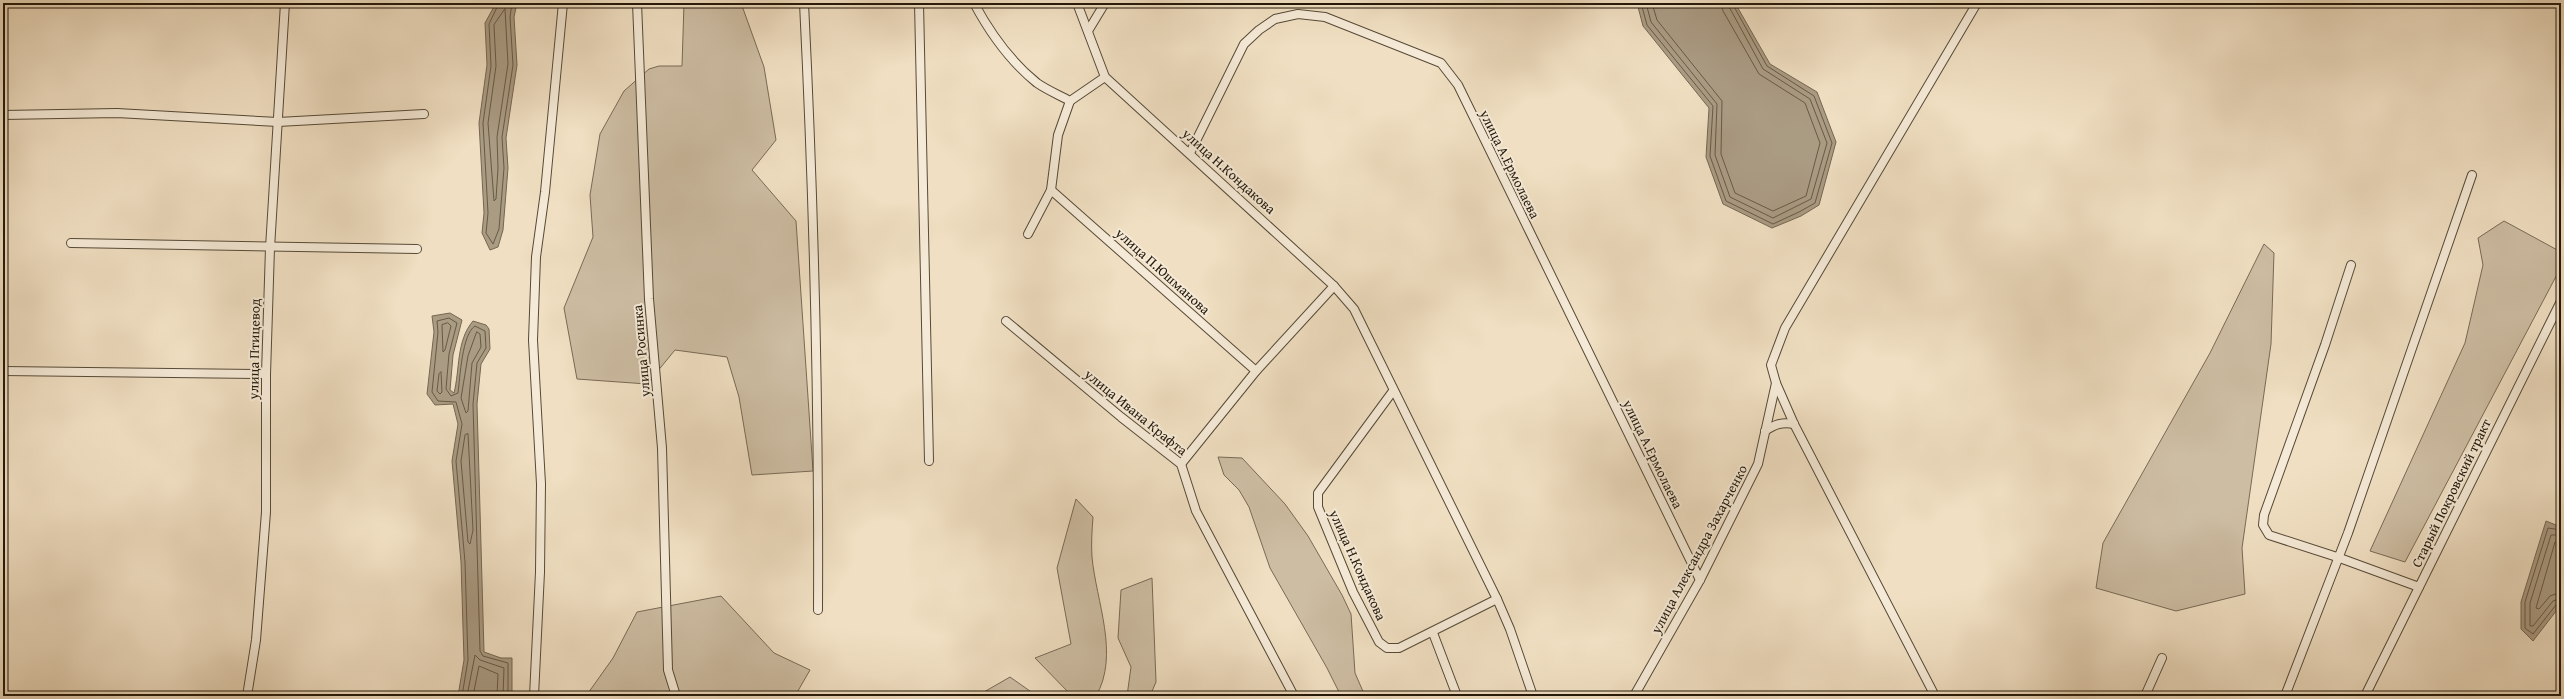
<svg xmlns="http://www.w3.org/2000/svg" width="2564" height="699" viewBox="0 0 2564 699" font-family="'Gentium Book Plus',serif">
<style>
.green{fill:#cdbda3;stroke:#786a56}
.water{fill:#aa9b83;stroke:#746752}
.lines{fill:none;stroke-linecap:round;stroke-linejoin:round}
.shore{stroke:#665a46;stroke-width:1}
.minor-casing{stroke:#564a37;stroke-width:10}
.minor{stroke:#f5ead7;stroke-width:8}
.labels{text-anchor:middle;stroke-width:4;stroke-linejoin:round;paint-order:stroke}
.street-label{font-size:14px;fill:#231809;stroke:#f5ead7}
</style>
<rect width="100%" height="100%" fill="#f0dfc2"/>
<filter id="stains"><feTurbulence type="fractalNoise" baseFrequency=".005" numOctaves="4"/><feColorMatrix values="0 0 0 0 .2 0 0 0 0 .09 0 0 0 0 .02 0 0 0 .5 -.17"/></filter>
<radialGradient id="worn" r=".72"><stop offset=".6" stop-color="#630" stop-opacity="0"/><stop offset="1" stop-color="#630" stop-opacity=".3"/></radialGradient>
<g class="green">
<polygon points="684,3 741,3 764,67 776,140 752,170 796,221 813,471 752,475 739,397 727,357 675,350 647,384 577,379 564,308 593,237 590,195 600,134 624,91 649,69 659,66 682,66"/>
<polygon points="2504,221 2561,252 2561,267 2405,562 2370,551 2465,343 2483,265 2478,238"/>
<polygon points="2264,244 2274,253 2271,344 2242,548 2245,594 2176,611 2096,588 2103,543 2210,353"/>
<polygon points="1218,457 1242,458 1285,504 1308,536 1342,595 1351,614 1355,673 1365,696 1341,696 1327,668 1270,568 1249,507 1239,490 1224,475"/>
<path d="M1076 499 1093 517C1092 530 1091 544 1092 557 1096 601 1120 655 1096 696H1072L1035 658 1071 644 1057 568Z"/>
<polygon points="1152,578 1156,682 1150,696 1127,696 1131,667 1118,638 1121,590"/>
<polygon points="721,596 774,653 810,670 795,696 586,696 613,658 637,612"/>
<polygon points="1010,677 1037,696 977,696"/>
</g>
<g class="water">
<polygon points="496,3 517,3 514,17 517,65 506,138 508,168 503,230 498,247 490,250 482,233 484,213 479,123 487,65 485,23"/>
<polygon points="1637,3 1735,3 1770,64 1817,92 1836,142 1819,205 1801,216 1772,228 1723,204 1706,157 1709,108 1643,26"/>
<path d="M450 313 462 320 453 355 450 390 454 393C460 370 456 341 473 321L486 325 489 329 490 349 481 364 477 404 484 652 501 658H512V696H458L464 660 461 562 452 461 458 424 453 404 435 405 427 394 434 332 432 316Z"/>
<polygon points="2546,521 2561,527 2560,606 2533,641 2521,629 2521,602"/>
</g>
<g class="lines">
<g class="shore">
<polyline points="499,3 489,24 491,66 483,123 488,213 486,233 493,244 499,229 504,168 502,137 513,65 510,17 512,3"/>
<polyline points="1641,3 1647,25 1713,106 1710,156 1726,201 1773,224 1799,212 1815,203 1832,143 1814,96 1767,66 1732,3"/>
<polyline points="1646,3 1651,22 1717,104 1715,155 1730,197 1773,218 1811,199 1827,143 1810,99 1763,69 1727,3"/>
<polyline points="1652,3 1657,20 1722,101 1721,154 1735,193 1773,211 1806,196 1820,143 1805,103 1759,74 1723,11 1721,3"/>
<polygon points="505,9 508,64 497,137 498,168 496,199 494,201 488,123 496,66 494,25"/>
<polygon points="448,323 451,326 445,350 443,352 442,325"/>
<polygon points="477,332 480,334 481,347 472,363 468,411 466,413 461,398 468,356"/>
<polygon points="441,372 442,392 440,394 437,391 439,374"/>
<polygon points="468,434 473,530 470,544 468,542 461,461 465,435"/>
<polyline points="2561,530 2548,528 2525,602 2525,628 2533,634 2556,605 2561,603"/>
<polyline points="2561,535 2551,535 2530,603 2530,626 2533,626 2553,601 2561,598"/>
<polyline points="2561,541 2555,542 2536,608 2539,609 2550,596 2561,592"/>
<path d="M462 696 468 660 465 562 456 461 462 424 456 402 438 401 432 392 438 332 437 321 449 318 457 323 449 354 446 389 451 396 458 393C460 378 462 334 475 326L485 331 486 348 477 363 473 404 480 651 483 656 508 663V696"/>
<polyline points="467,696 475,655 480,660 504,668 503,696"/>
<polyline points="473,696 479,666 498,674 497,696"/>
</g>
<defs>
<g id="minor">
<polyline points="637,3 649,299 662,448 668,670 676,696"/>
<path d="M804 3C814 205 819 408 818 610"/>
<polyline points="919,3 929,461"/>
<path d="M974 3C990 33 1011 62 1037 83 1047 90 1059 95 1070 101L1105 77"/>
<polyline points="1077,3 1105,77 1334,286 1354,309 1497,599 1510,629 1533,696"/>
<polyline points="1088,31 1105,3"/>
<polyline points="3,115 117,113 278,122 424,114"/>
<polyline points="1190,153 1244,44 1259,30 1275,19 1298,14 1325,17 1441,63 1458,85 1700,580"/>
<polyline points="1051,190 1256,371"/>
<polyline points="1028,234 1051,190 1058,135 1070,101"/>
<polyline points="71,243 417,249"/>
<polyline points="2351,265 2325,345 2264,515 2263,525 2269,535 2337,557 2419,587"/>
<polyline points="1006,321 1121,417 1181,464 1196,511 1294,696"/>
<polyline points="3,371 266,374"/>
<polyline points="1393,391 1318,493 1318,507 1353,592 1379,642 1387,648 1399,648 1497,599"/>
<path d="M1765 431C1775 424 1782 422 1794 424"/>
<polyline points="1181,464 1256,371 1334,286"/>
<polyline points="1433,633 1457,696"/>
<polyline points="247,696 256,640 266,512 266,374 270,248 285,3"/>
<polyline points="534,696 540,572 541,484 533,340 536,257 545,192 563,3"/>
<polyline points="1634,696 1700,580 1758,464 1776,383"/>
<polyline points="1935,696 1794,424 1776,383 1771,365 1785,328 1977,3"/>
<polyline points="2145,696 2162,658"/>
<polyline points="2285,696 2348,533 2472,175"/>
<polyline points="2365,696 2561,301"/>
</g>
</defs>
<use href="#minor" class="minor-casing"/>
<use href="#minor" class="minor"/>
</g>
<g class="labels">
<g class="street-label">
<text transform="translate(1510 164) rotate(64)" y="5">улица А.Ермолаева</text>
<text transform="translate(1229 171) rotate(42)" y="5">улица Н.Кондакова</text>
<text transform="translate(1163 271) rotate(42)" y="5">улица П.Юшманова</text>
<text transform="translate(254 349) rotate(-89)" y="5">улица Птицевод</text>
<text transform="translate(641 351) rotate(-95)" y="5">улица Росинка</text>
<text transform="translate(1136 412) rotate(39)" y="5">улица Ивана Крафта</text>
<text transform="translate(1653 454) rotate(64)" y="5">улица А.Ермолаева</text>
<text transform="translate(2451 493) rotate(-64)" y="5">Старый Покровский тракт</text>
<text transform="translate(1699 549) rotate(-62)" y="5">улица Александра Захарченко</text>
<text transform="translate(1358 565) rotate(66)" y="5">улица Н.Кондакова</text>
</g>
</g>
<rect width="2564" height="699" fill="none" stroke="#f0dfc2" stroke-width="16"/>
<rect x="4" y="4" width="2556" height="691" fill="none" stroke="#231809" stroke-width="2"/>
<rect x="8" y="8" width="2548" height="683" fill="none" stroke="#231809"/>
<rect width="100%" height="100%" filter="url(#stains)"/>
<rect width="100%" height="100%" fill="url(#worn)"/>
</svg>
